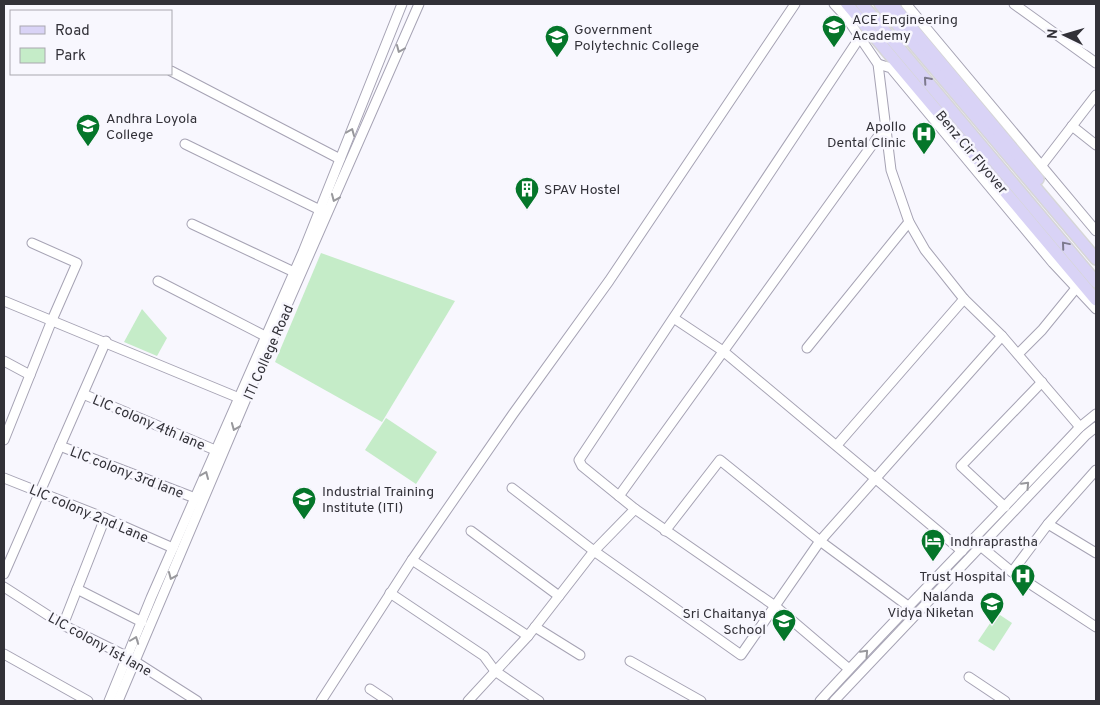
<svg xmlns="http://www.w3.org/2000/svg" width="1100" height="705" viewBox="0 0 1100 705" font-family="Overpass,sans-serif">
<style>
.green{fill:#c5ecc8}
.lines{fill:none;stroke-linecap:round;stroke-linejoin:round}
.minor-casing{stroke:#a6a3b4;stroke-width:11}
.major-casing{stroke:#d6d6d7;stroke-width:14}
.minor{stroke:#fff;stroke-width:9}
.major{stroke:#d9d3f6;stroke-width:11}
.oneway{stroke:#98989c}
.oneway2{stroke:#7d7a8e}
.labels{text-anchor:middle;stroke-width:5;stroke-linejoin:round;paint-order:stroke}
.poi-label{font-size:14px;fill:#323138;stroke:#f8f7fe;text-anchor:start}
.street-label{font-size:14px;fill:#323138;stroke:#f8f7fe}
</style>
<rect width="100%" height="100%" fill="#f8f7fe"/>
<g class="green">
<polygon points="321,253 455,301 382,422 275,362"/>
<polygon points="142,309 167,338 157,356 124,342"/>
<polygon points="386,418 437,452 416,484 365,450"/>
<polygon points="997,613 1012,623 994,651 978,641"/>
</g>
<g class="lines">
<defs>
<g id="minor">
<polyline points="834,4 846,17 878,64 891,170 909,222 925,250 964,299 1002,336 1080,427"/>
<polyline points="906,4 1096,231"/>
<polyline points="1014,4 1096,63"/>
<polyline points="878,64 891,68 1053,263 1096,309"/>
<polyline points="171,71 340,159"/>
<polyline points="1072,126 1096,145"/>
<polyline points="185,144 320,210"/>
<polyline points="1042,165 1096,95"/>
<polyline points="192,224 294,272"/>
<polyline points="158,281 265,336"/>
<polyline points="4,301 244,400"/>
<polyline points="675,319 723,351 962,551"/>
<polyline points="807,348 909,222"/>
<polyline points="1018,354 1042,330 1077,287"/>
<polyline points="4,361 30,375"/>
<polyline points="83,394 215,450"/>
<polyline points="4,440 52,320 77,263 32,243"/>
<polyline points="837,445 964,299"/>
<polyline points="60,446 195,498"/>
<polyline points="4,478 105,518 173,548"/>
<polyline points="512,488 594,551 741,655 820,541 1002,336"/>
<polyline points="619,496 885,127"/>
<polyline points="1005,507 961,466 1042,382"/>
<polyline points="1048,524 1096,553"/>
<polyline points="471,531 559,596"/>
<polyline points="665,531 720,460 820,541 908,606"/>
<polyline points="978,544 1012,572 1096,627"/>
<polyline points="412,560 528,636"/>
<polyline points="1012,572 1048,524 1096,470"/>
<polyline points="4,574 106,341"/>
<polyline points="4,587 63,625 128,657 197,701"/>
<polyline points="77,589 142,622"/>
<polyline points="390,593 484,656 495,671 539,701"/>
<polyline points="63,625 105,518"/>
<polyline points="535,627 580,655"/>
<polyline points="4,654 88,701"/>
<polyline points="630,661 701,701"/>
<polyline points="849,669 775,606 635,509 582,466 579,460 860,37"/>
<polyline points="969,677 1005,701"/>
<polyline points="370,689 388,701"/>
<polyline points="109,701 151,598 303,252 402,4"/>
<polyline points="118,701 245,401 419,4"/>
<polyline points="321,701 412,560 513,414 609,281 795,4"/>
<polyline points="468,701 528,636 594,551 635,509"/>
<path d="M820 701C905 608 994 519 1080 427L1096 414"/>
<polyline points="834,701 1086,435 1096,427"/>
</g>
<g id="major">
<polyline points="847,4 1096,300"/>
<polyline points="862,4 1096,282"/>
<polyline points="880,4 1096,259"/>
<polyline points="892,4 1038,179"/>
</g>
</defs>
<use href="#minor" class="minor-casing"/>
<use href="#major" class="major-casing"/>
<use href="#minor" class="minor"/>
<use href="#major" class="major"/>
</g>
<defs><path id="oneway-chevron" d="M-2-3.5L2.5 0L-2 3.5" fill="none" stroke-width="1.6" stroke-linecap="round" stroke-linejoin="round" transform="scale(1.25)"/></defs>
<g class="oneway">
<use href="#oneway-chevron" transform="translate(400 49) rotate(113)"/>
<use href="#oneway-chevron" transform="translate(351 132) rotate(-68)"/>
<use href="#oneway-chevron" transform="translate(335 198) rotate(113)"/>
<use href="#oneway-chevron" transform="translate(235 427) rotate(112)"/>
<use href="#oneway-chevron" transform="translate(205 475) rotate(-67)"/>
<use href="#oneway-chevron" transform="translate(1026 485) rotate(-47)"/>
<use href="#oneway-chevron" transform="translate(172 576) rotate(113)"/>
<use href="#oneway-chevron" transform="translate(135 640) rotate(-69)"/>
<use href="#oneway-chevron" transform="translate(865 653) rotate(-47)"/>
</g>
<g class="oneway2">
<use href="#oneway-chevron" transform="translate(927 80) rotate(-131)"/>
<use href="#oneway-chevron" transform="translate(1065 245) rotate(-130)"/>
</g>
<defs>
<symbol id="university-pin" viewBox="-11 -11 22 30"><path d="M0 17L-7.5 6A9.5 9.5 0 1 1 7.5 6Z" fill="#05762a" stroke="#f8f7fe"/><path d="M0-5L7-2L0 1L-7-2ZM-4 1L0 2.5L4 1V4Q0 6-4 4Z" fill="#fff"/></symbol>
<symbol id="hospital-pin" viewBox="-11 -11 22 30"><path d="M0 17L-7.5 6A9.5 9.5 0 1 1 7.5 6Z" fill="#05762a" stroke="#f8f7fe"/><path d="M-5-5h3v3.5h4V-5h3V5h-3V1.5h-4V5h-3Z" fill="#fff"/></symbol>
<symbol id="building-pin" viewBox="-11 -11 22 30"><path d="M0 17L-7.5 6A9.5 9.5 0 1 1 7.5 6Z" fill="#05762a" stroke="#f8f7fe"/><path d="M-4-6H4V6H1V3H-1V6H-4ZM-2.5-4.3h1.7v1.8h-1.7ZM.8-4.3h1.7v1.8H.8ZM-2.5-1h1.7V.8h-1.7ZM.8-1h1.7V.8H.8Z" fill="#fff"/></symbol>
<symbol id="hotel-pin" viewBox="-11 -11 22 30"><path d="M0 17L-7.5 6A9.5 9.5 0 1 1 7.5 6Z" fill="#05762a" stroke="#f8f7fe"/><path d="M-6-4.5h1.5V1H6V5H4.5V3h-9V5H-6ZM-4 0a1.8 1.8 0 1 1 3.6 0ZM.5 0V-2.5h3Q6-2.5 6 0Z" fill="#fff"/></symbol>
<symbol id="school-pin" viewBox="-11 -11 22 30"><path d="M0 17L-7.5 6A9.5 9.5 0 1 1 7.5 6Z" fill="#05762a" stroke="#f8f7fe"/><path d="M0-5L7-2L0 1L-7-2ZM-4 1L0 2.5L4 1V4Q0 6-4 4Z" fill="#fff"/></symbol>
</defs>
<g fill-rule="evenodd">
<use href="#university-pin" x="820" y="13" width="28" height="38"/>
<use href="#university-pin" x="543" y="23" width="28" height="38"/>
<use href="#university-pin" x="74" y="112" width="28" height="38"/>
<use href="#hospital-pin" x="910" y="120" width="28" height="38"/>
<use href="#building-pin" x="513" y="175" width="28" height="38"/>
<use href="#university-pin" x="290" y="485" width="28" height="38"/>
<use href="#hotel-pin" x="919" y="527" width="28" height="38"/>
<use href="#hospital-pin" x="1009" y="562" width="28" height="38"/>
<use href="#school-pin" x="978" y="590" width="28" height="38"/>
<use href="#school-pin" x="770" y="607" width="28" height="38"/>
</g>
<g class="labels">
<g class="poi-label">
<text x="852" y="24">ACE Engineering<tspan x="852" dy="16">Academy</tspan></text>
<text x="574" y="34">Government<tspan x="574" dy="16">Polytechnic College</tspan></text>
<text x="106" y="123">Andhra Loyola<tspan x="106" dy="16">College</tspan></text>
<text x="906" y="131" text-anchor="end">Apollo<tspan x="906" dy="16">Dental Clinic</tspan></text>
<text x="544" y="194">SPAV Hostel</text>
<text x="322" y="496">Industrial Training<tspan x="322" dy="16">Institute (ITI)</tspan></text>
<text x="950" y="546">Indhraprastha</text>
<text x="1006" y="581" text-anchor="end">Trust Hospital</text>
<text x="974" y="601" text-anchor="end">Nalanda<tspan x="974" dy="16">Vidya Niketan</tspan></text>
<text x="766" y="618" text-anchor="end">Sri Chaitanya<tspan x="766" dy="16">School</tspan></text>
</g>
<g class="street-label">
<text transform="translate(972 152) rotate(50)" y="5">Benz Cir Flyover</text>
<text transform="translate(268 352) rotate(-66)" y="5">ITI College Road</text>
<text transform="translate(149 422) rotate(23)" y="5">LIC colony 4th lane</text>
<text transform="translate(127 472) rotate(21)" y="5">LIC colony 3rd lane</text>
<text transform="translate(89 513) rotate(23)" y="5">LIC colony 2nd Lane</text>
<text transform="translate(100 644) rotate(29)" y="5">LIC colony 1st lane</text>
</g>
</g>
<rect width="1100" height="705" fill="none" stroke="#323138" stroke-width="10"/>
<rect x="10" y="10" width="162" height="65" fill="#f8f7fe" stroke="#a9a8af"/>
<rect x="20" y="26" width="25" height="8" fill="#d9d3f6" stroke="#a9a8af"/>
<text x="55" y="35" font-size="15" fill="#323138">Road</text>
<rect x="20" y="48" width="25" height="15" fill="#c5ecc8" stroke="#a9a8af"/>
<text x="55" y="60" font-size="15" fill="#323138">Park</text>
<g transform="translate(1065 35) rotate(275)" stroke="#f8f7fe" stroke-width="4" paint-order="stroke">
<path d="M0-4L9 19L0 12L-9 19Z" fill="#323138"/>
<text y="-8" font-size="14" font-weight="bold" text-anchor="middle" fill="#323138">N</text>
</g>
</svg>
